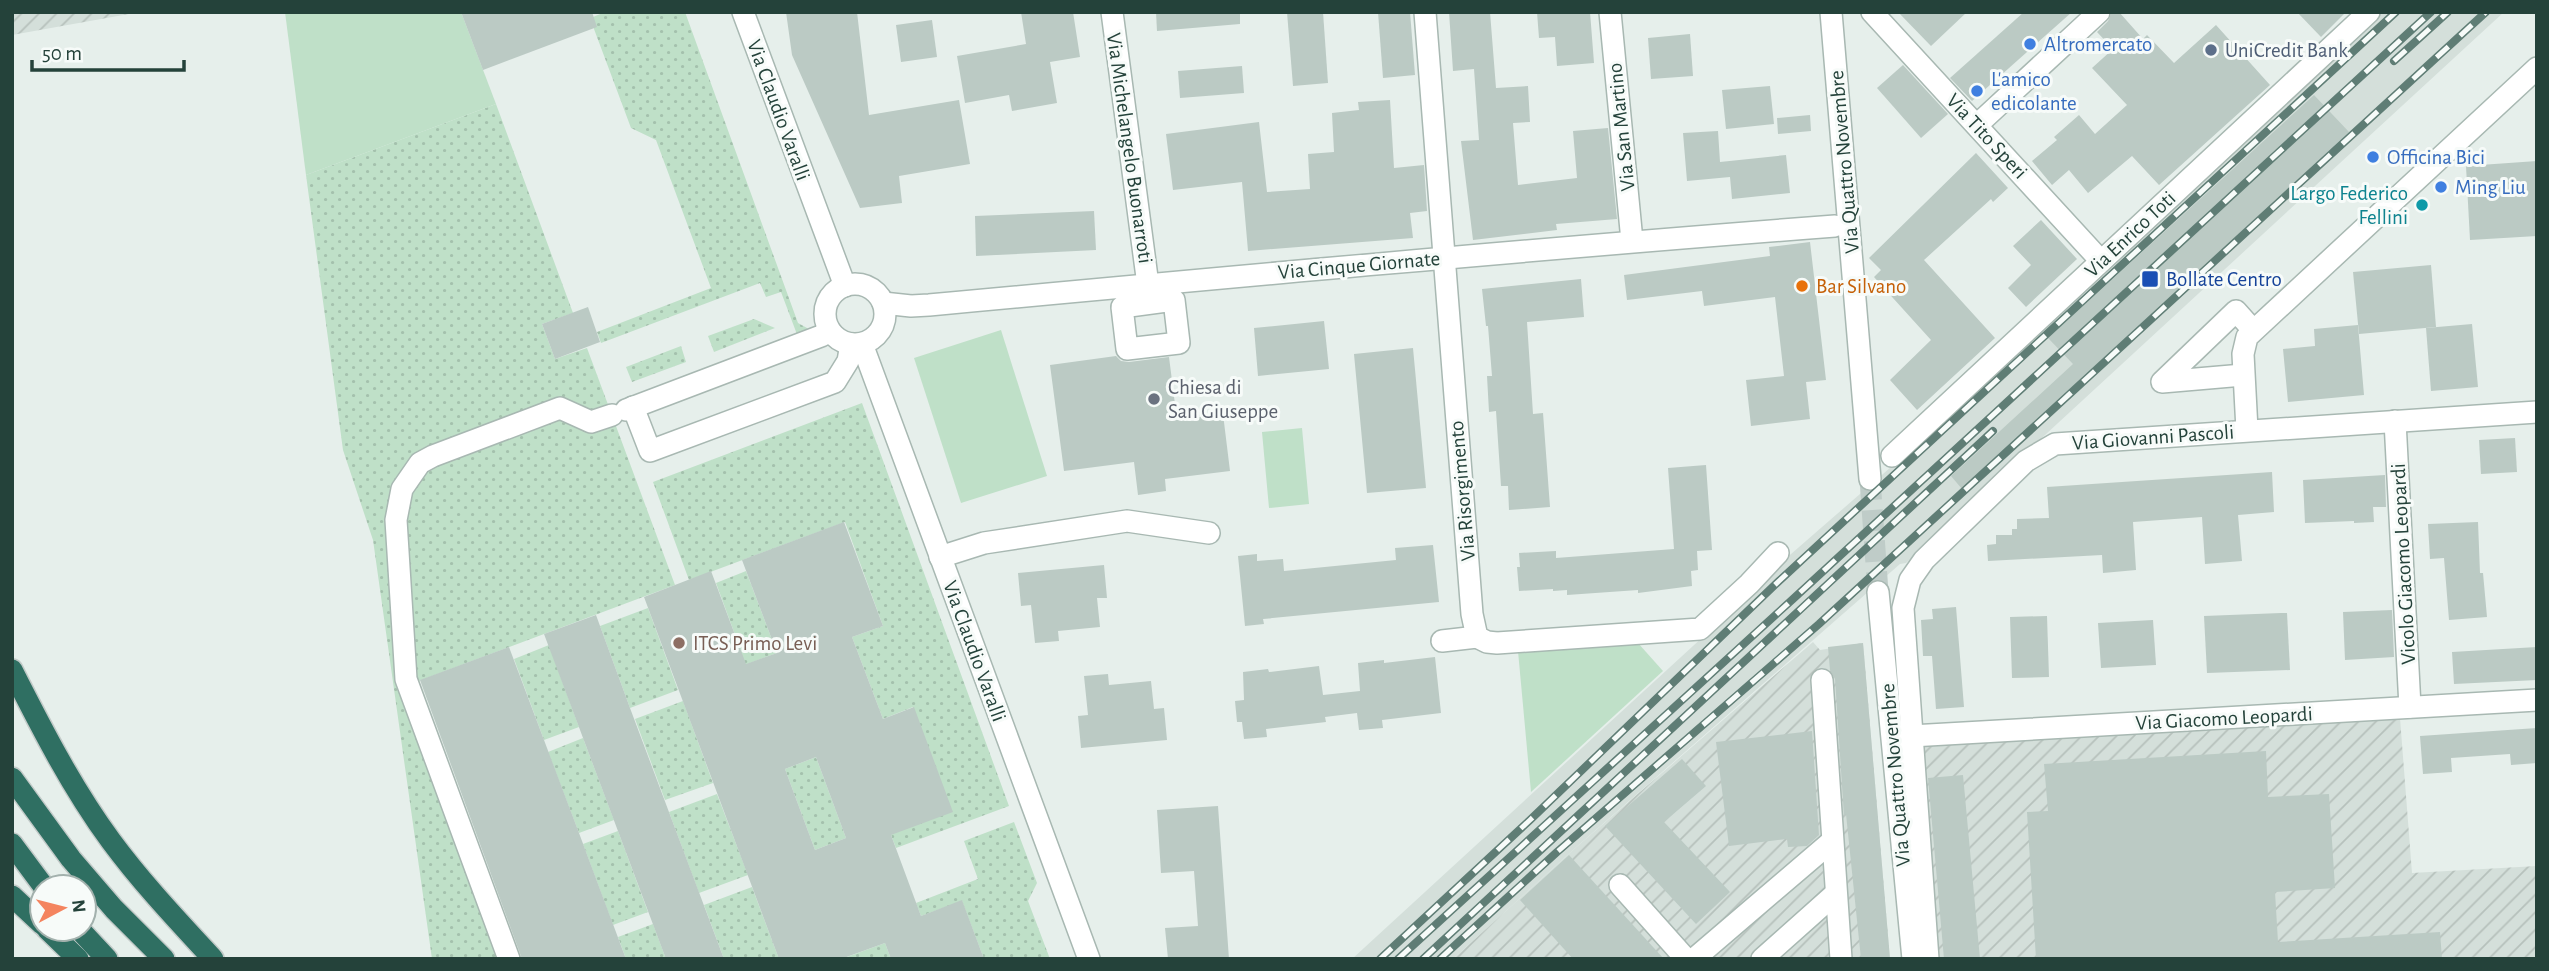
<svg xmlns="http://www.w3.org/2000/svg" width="2549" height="971" viewBox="0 0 2549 971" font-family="'Alegreya Sans',sans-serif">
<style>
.built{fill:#d4dfda}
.industrial{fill:url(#industrial-furrows)}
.grass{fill:url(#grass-dots)}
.green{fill:#bfe0c8}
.building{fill:#bbcac4;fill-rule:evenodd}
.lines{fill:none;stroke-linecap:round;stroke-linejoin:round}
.minor-tunnel{stroke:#bfccc8;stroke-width:21;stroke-dasharray:21 10;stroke-linecap:butt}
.minor-casing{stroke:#a8b8b2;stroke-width:24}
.highway-casing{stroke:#c2cac8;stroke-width:24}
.minor{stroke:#fff;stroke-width:21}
.highway{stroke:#2f6f62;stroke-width:21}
.rail-casing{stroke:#5f7d75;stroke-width:8}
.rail{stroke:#f7fbf9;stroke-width:5;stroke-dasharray:16;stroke-linecap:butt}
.shop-dot{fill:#3f7fe0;stroke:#f7fbf9;stroke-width:2.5}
.service-dot{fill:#5c6f8a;stroke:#f7fbf9;stroke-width:2.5}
.culture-dot{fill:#0f9aa8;stroke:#f7fbf9;stroke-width:2.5}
.transit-dot{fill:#1a4fb4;stroke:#f7fbf9;stroke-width:2.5}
.food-dot{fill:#e8710a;stroke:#f7fbf9;stroke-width:2.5}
.worship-dot{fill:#6b7280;stroke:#f7fbf9;stroke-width:2.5}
.education-dot{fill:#8d6e63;stroke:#f7fbf9;stroke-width:2.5}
.labels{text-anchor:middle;stroke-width:6;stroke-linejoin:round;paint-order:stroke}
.shop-label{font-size:21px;fill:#366cbe;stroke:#f7fbf9;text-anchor:start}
.service-label{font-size:21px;fill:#4e5e75;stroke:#f7fbf9;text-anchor:start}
.street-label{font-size:21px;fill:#24423a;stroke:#f7fbf9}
.culture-label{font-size:21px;fill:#0d838f;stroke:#f7fbf9;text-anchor:end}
.transit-label{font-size:21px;fill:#164399;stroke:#f7fbf9;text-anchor:start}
.food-label{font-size:21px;fill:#c56008;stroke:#f7fbf9;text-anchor:start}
.worship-label{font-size:21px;fill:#5b616d;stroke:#f7fbf9;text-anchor:start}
.education-label{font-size:21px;fill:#785e54;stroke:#f7fbf9;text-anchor:start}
</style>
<defs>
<pattern id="industrial-furrows" width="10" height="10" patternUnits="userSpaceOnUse" patternTransform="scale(1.75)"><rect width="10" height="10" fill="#d4dfda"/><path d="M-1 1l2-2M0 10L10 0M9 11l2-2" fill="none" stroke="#b6c1bc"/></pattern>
<pattern id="grass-dots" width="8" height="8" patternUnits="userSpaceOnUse" patternTransform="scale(1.75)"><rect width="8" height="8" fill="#bfe0c8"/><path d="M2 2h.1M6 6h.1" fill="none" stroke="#a4c1ad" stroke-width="1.8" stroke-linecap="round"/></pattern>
</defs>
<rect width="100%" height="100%" fill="#e6efeb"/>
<polygon class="built" points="2378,12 2504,12 1906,563 1900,564 1573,850 1453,959 1352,959 1754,590 1783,561 1891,467 1894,458"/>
<g class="industrial">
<polygon points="12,12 140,12 12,35"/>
<polygon points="1813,642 1820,650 1863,643 1890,959 1453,959 1573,850"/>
<polygon points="2400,718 2412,873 2537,866 2537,959 1925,959 1904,741"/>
</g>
<g class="grass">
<polygon points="605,12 685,12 798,323 807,328 809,332 798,337 781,292 766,297 760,283 601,343 597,332 711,288 656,140 631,128 594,29 593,17"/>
<polygon points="496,104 573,313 542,324 555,359 587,348 675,585 416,682 519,959 432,959 373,540 343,450 306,175"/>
<polygon points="754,319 775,328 714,352 708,336"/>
<polygon points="681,346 686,362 632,382 626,367"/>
<polygon points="862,403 1009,806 896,848 891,835 913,707 883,719 852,637 883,626 845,522 689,580 653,482"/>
<polygon points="746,571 777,653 739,667 741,651 716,583"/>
<polygon points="648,608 678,690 630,708 600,626"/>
<polygon points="549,645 579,727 544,740 514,659"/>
<polygon points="683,701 713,783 665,800 635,719"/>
<polygon points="583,738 614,820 579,833 548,752"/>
<polygon points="816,757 846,838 815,850 785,769"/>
<polygon points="717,794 748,875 699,893 669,812"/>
<polygon points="1014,822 1037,883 1028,901 1050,959 984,959 962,901 921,916 916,903 978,879 964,841"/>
<polygon points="618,831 648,912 613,925 583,844"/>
<polygon points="752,887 779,959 724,959 704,905"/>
<polygon points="653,924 666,959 626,959 618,937"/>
<polygon points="885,943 891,959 848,959 847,957"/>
</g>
<g class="green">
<polygon points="285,12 461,12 496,104 306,175"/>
<polygon points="1001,330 1047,476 961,503 914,358"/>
<polygon points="1302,428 1309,504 1269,508 1262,432"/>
<polygon points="1638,643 1663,671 1531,792 1518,651"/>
</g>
<g class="building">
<polygon points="461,12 592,12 597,27 483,70"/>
<polygon points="786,12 857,12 869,115 959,100 970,164 899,176 902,203 860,208 792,55"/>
<polygon points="1021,12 1073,12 1080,57 1050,62 1057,103 1012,111 1009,95 965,103 957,56 1026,44"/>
<polygon points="1156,12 1240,12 1240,24 1157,31"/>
<polygon points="1287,12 1323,12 1328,83 1293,86"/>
<polygon points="1378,12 1410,12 1415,75 1383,78"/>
<polygon points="1449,12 1490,12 1496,88 1528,86 1530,122 1513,123 1518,185 1577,178 1573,131 1608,128 1617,219 1556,224 1557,230 1473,240 1461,141 1479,140 1474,69 1453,71"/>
<polygon points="1537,12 1590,12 1594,63 1557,66 1555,37 1539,38"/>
<polygon points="1898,12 1967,12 1931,46"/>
<polygon points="2024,12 2072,12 1972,101 1950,78"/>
<polygon points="2112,12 2119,12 2143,39 2147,35 2174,63 2216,25 2270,85 2159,185 2132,156 2088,193 2069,170 2052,185 2032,161 2057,140 2054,137 2079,115 2095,134 2127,105 2092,68 2113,49 2097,32 2108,21"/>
<polygon points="2297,12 2346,12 2321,37"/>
<polygon points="932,20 937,57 901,62 896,25"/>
<polygon points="1690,34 1693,76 1651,79 1648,38"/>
<polygon points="1903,65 1948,114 1921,138 1877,88"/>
<polygon points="1242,66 1244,93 1180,98 1178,71"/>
<polygon points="1770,86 1774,124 1726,129 1722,90"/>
<polygon points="2314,95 2349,132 1962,489 1951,476 2073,364 2048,338"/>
<polygon points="1390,100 1394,168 1424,165 1427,211 1410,213 1413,238 1248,251 1242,182 1173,190 1166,134 1259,122 1267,192 1310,189 1308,154 1334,152 1332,113 1359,110 1358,102"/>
<polygon points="1810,115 1811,131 1778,134 1777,118"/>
<polygon points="1718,131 1720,162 1786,155 1790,193 1732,199 1730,177 1687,181 1683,133"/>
<polygon points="1976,153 2008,188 1993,202 1991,199 1924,260 1995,338 1917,410 1890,380 1931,340 1874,277 1881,270 1869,258"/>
<polygon points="2537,161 2537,236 2470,240 2466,166"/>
<polygon points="1094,211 1096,250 976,256 975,216"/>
<polygon points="2041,220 2077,259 2026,307 2008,288 2031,265 2013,246"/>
<polygon points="1810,242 1826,380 1806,382 1810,419 1751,426 1746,380 1784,376 1775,297 1704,306 1702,291 1627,300 1624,275 1770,256 1769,247"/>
<polygon points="2431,265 2436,327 2359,334 2353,272"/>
<polygon points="1581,279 1584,317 1527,322 1533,414 1543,413 1550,507 1509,510 1508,486 1501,486 1496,411 1489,412 1487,376 1492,376 1488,326 1486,326 1482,289"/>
<polygon points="588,307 600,342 555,359 542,324"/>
<polygon points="1324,321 1329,369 1258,376 1254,328"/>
<polygon points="2472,324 2478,387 2431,391 2426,328"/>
<polygon points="2358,325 2364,395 2288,402 2283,349 2315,346 2314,329"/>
<polygon points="1413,348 1426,488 1367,493 1354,354"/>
<polygon points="1116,356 1121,361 1129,362 1169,357 1177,420 1223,414 1230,471 1165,479 1166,491 1138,495 1134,462 1064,471 1050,365"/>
<polygon points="2515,438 2517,472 2481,474 2479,440"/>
<polygon points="1706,465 1712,550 1697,551 1698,570 1691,571 1692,586 1638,593 1638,590 1567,595 1567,590 1553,591 1553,589 1519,591 1517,567 1520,567 1519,553 1556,551 1556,558 1674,549 1668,468"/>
<polygon points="2272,472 2274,512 2238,515 2242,561 2205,564 2202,517 2133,522 2136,570 2103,573 2102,555 1988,561 1987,545 1996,544 1996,535 2012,535 2012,529 2017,529 2017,519 2049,518 2047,487"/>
<polygon points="2385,475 2386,507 2373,507 2374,522 2354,523 2354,521 2305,523 2303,480"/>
<path d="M844 522 883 626 852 637 883 719 914 707 953 812 891 835 921 916 962 900 984 959H891L885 943 841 959H779L644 597 711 571 746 664 777 653 742 560ZM816 757 846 838 815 850 785 769Z"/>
<polygon points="2478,522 2480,573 2483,573 2487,617 2449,620 2444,558 2430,559 2428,524"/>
<polygon points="1433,545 1439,602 1263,619 1264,624 1245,626 1238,556 1257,554 1257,561 1283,559 1284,571 1396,560 1395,548"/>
<polygon points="1104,565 1107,598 1097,598 1100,627 1058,631 1059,641 1035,643 1031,605 1021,606 1018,573"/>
<polygon points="1956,607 1964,707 1936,709 1932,656 1923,656 1921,620 1933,619 1932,609"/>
<polygon points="2392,610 2394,657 2345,660 2343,612"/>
<polygon points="2281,613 2287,613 2290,670 2207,673 2204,616"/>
<polygon points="596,615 630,708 724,959 666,959 544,634"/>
<polygon points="2047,616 2049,677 2012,678 2010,617"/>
<polygon points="2153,620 2156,665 2101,668 2098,623"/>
<polygon points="1863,643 1890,959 1861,959 1846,814 1844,816 1835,679 1830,670 1828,647"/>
<polygon points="509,647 579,833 626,959 522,959 420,680"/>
<polygon points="2537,647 2537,680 2454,684 2452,652"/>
<polygon points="1435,657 1441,713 1382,720 1383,728 1359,730 1357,713 1325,717 1326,722 1266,729 1267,737 1244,739 1242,722 1237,722 1235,701 1244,700 1243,672 1268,669 1269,672 1319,666 1323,695 1360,691 1358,663 1384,660 1384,663"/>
<polygon points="1108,674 1109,685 1151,681 1154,709 1164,708 1167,740 1081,748 1078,716 1088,715 1084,676"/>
<polygon points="2537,728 2537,763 2511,765 2510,754 2451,758 2452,772 2423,774 2420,736"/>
<polygon points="1812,731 1819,835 1807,846 1788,847 1787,839 1729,846 1716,742"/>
<polygon points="2266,751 2268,797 2329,794 2335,888 2275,892 2278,942 2440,932 2442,959 2036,959 2027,812 2048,811 2044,764"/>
<polygon points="1682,759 1706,786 1664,822 1730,892 1696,924 1605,826"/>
<polygon points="1963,775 1980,959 1944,959 1928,778"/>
<polygon points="1218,806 1229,959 1168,959 1165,928 1198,926 1194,871 1161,873 1157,810"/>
<polygon points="1569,855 1664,959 1573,959 1520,900"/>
</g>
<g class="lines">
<polyline class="minor-tunnel" points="1870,479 1878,592"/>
<defs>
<g id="minor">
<polyline points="743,12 845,286"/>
<polyline points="1112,12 1148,285"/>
<polyline points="1425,12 1472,614 1477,637 1487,642 1497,643 1700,629 1749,584 1778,553"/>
<polyline points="1610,12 1632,241"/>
<polyline points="1831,12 1870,479"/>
<polyline points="1872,12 2101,261"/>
<polyline points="1977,125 2099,12"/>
<circle cx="855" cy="314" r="30"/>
<polygon points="1174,300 1179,343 1127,349 1122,307"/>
<path d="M883 303 911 306 929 305C1231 277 1533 249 1835 226"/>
<polyline points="862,344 1089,959"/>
<polyline points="2243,375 2162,382 2236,311 2253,330"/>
<polyline points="633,407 650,451 835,382 848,361 851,344"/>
<polyline points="626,410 821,336 830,331"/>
<polyline points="2395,421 2410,707"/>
<polyline points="2247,430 2243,354 2247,337 2537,68"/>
<polyline points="1892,456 2369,12"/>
<polyline points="940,557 984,543 1127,521 1209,533"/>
<polyline points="1878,592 1913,959"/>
<polyline points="1442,641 1477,637"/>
<polyline points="1822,680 1841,959"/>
<polyline points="1911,736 2537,700"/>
<polyline points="1620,885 1686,959"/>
<polyline points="509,959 406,679 396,520 402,489 420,463 433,456 560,408 591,422 612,415"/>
<polyline points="1694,959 1831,842"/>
<polyline points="1762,959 1835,894"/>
<polyline points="1928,959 1903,608 1910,580 1924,560 2026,461 2055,444 2537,412"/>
</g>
<g id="highway">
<path d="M12 670C42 729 72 788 111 841 142 883 178 921 213 959"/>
<polyline points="12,778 71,859 114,909 164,959"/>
<polyline points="12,844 44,887"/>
<polyline points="12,896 42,924"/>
<polyline points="47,929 78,959"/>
<polyline points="79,929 107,959"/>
</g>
</defs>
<use href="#minor" class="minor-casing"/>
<use href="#highway" class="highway-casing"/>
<use href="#minor" class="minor"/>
<use href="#highway" class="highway"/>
<defs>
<g id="rail">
<polyline points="2394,61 2448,12"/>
<polyline points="1380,959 1530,820 1779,581 2396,12"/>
<polyline points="1398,959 1793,599 2431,12"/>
<polyline points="1423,959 1993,431"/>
<polyline points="1440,959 1557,852 1819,624 2486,12"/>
</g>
</defs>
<use href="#rail" class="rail-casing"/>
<use href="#rail" class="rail"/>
</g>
<g class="shop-dot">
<circle cx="2030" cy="44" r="7"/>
<circle cx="1977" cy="91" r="7"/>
<circle cx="2373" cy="157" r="7"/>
<circle cx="2441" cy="187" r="7"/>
</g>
<circle class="service-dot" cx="2211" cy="50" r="7"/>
<circle class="culture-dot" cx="2422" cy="205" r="7"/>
<rect class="transit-dot" x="2141" y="270" width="18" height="18" rx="3.5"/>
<circle class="food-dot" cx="1802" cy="286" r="7"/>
<circle class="worship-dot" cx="1154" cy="399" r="7"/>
<circle class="education-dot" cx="679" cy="643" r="7"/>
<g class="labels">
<g class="shop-label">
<text x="2044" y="51">Altromercato</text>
<text x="1991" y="86">L'amico<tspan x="1991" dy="24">edicolante</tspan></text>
<text x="2387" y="164">Officina Bici</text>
<text x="2455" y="194">Ming Liu</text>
</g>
<g class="service-label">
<text x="2225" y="57">UniCredit Bank</text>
</g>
<g class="street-label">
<text transform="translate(779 110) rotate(70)" y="7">Via Claudio Varalli</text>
<text transform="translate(1621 127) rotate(-96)" y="7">Via San Martino</text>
<text transform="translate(1987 136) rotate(47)" y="7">Via Tito Speri</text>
<text transform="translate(1130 148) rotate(82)" y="7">Via Michelangelo Buonarroti</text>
<text transform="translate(1844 162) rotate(-95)" y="7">Via Quattro Novembre</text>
<text transform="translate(2130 234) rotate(-43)" y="7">Via Enrico Toti</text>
<text transform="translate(1359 265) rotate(-5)" y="7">Via Cinque Giornate</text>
<text transform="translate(2153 437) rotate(-4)" y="7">Via Giovanni Pascoli</text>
<text transform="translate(1462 491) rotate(-95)" y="7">Via Risorgimento</text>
<text transform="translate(2403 564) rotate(-93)" y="7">Vicolo Giacomo Leopardi</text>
<text transform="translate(975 651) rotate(70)" y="7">Via Claudio Varalli</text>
<text transform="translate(2224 718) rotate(-3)" y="7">Via Giacomo Leopardi</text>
<text transform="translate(1895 775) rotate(-95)" y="7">Via Quattro Novembre</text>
</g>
<g class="culture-label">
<text x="2408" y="200">Largo Federico<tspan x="2408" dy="24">Fellini</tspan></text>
</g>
<g class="transit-label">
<text x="2166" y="286">Bollate Centro</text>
</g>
<g class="food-label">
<text x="1816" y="293">Bar Silvano</text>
</g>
<g class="worship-label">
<text x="1168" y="394">Chiesa di<tspan x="1168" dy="24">San Giuseppe</tspan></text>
</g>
<g class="education-label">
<text x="693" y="650">ITCS Primo Levi</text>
</g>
</g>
<rect width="2549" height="971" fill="none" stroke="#24423a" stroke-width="28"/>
<g transform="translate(63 908) rotate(83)"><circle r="33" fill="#f7fbf9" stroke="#a3b1ad" stroke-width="2"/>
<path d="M0-5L12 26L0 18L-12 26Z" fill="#f4845f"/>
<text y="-10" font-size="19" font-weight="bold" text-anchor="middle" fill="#24423a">N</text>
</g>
<path d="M32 60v10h152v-10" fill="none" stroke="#24423a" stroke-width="3.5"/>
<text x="42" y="60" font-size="21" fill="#24423a" stroke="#f7fbf9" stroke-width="5" paint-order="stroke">50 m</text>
</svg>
